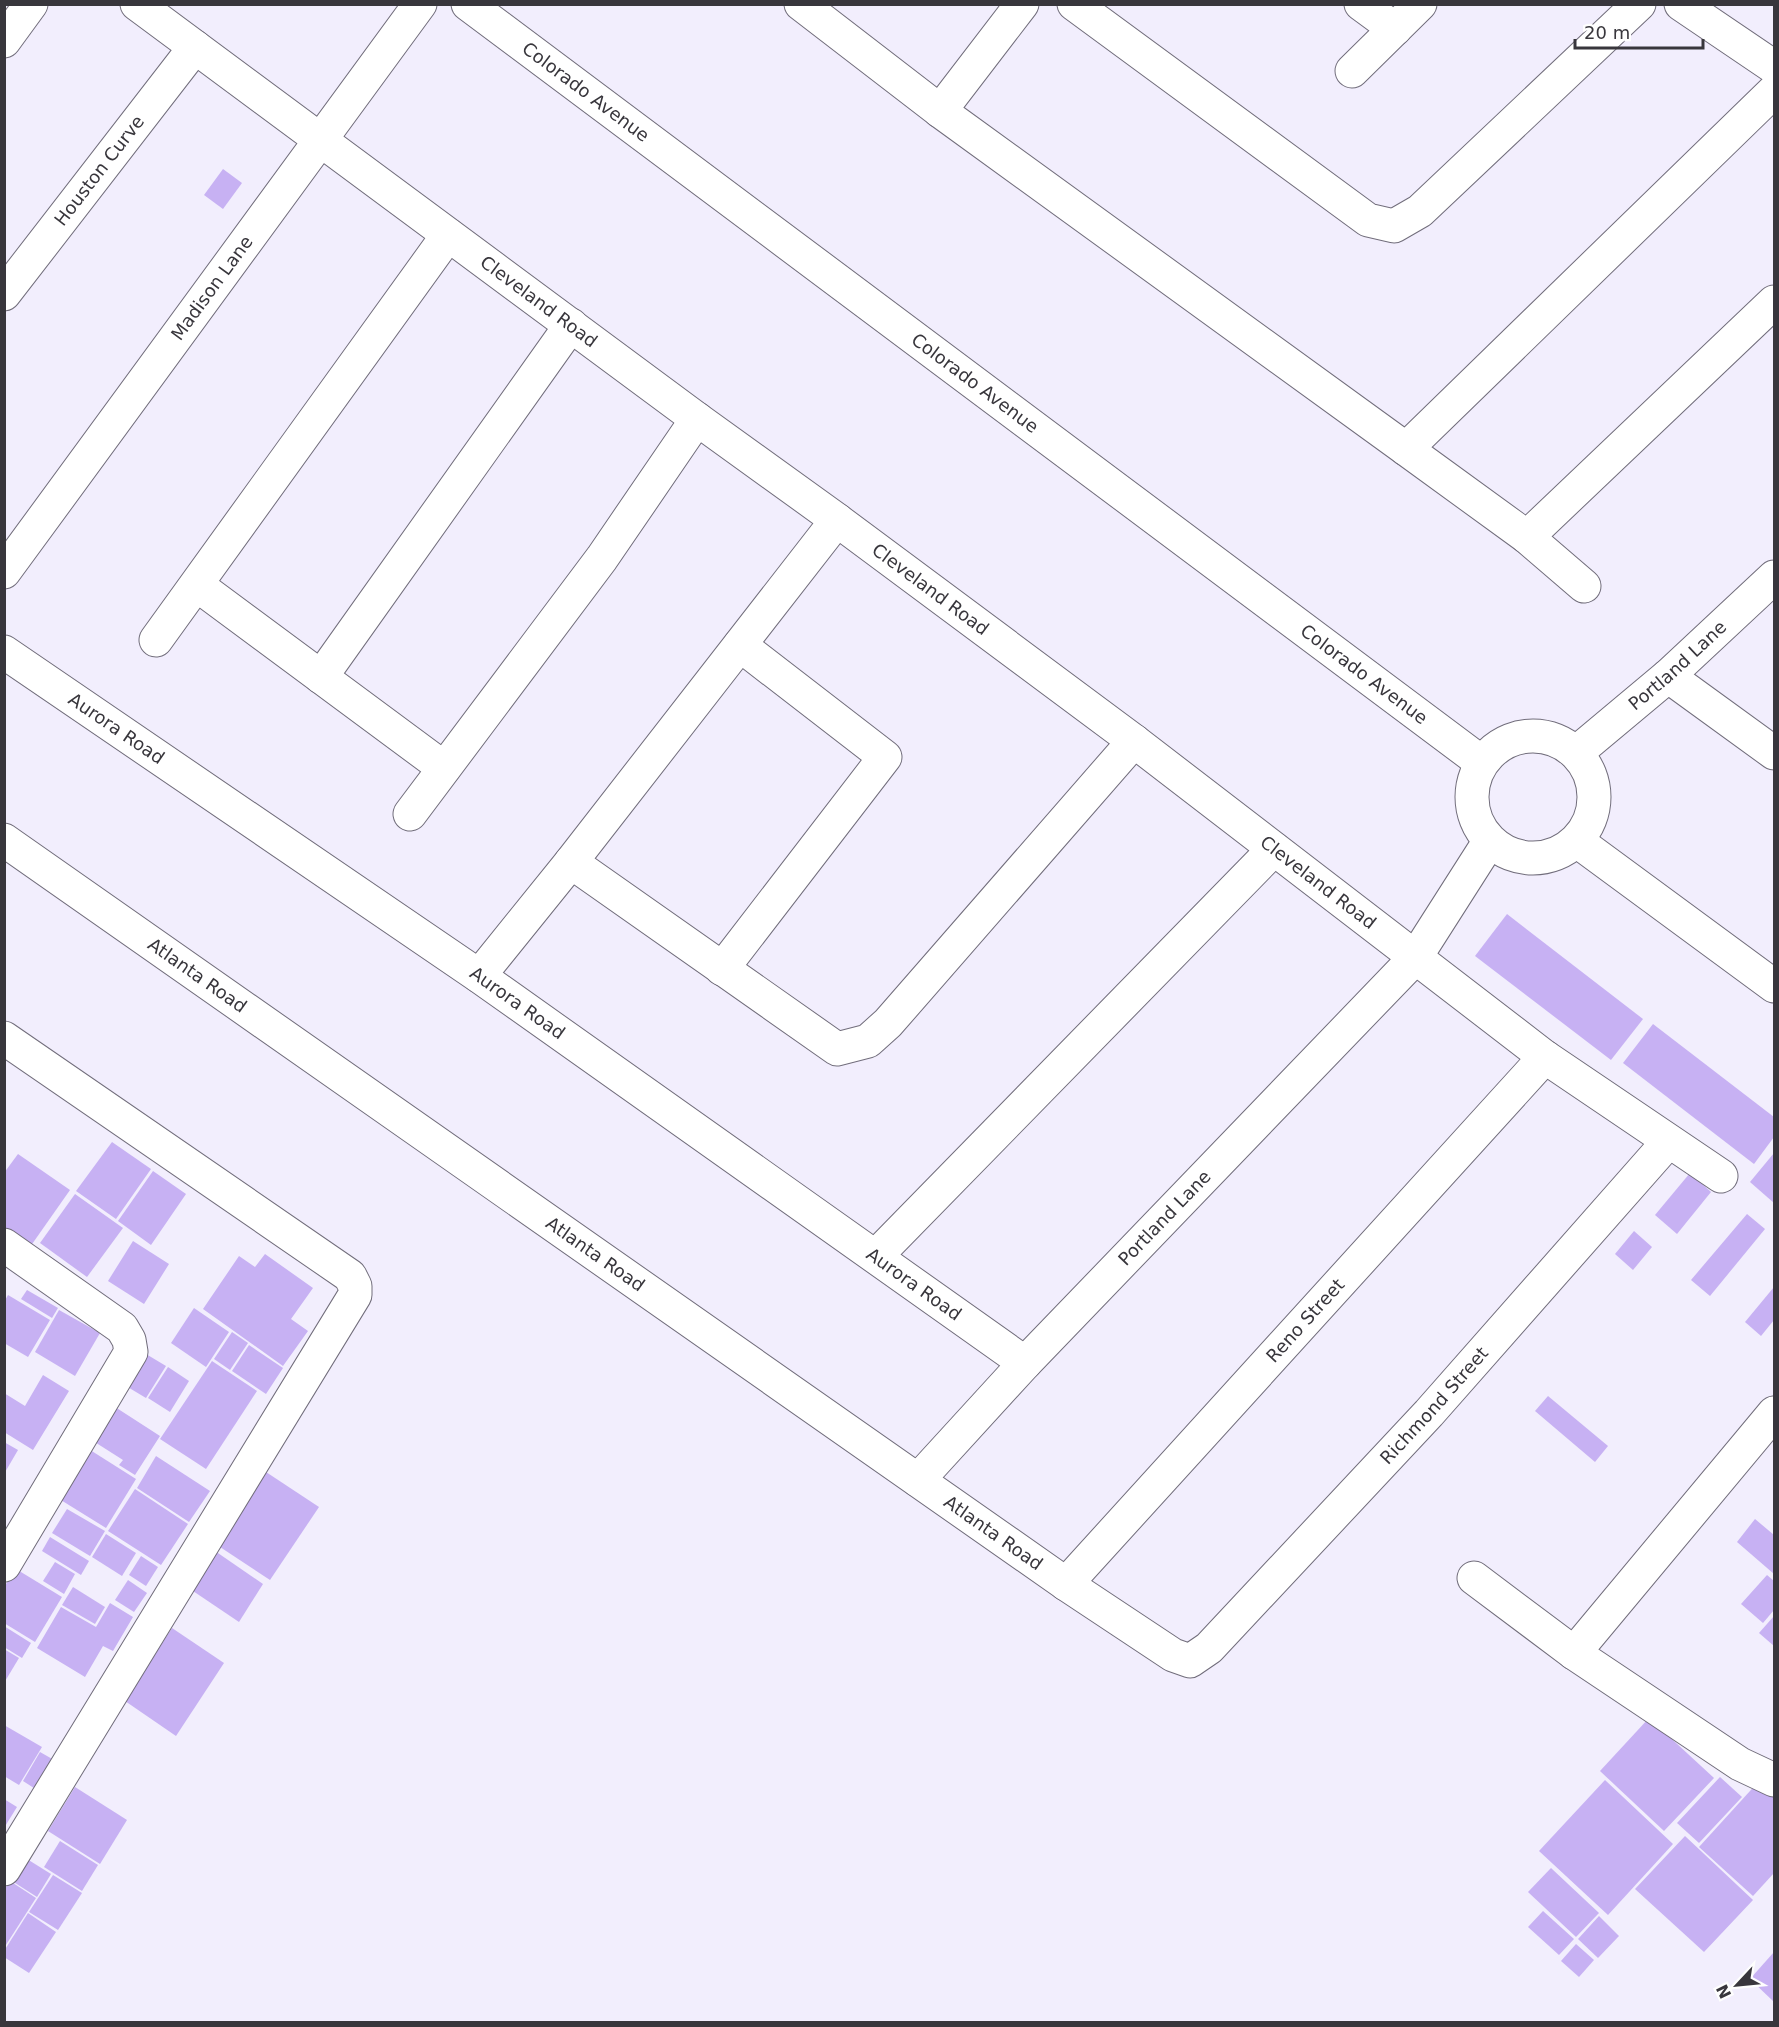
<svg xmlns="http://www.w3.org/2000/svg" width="1779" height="2027" viewBox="0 0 1779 2027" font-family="'DejaVu Sans',sans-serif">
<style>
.building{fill:#c7b1f3}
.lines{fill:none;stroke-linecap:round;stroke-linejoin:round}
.minor-casing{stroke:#716d7b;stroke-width:35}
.minor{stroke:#fff;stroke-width:33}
.labels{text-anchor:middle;stroke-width:4.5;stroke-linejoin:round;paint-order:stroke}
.street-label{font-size:18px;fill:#38363c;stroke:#fefefe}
</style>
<rect width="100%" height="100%" fill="#f2eefd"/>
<g class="building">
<polygon points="223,169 242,183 223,209 204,195"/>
<polygon points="1507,914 1643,1019 1611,1060 1475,956"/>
<polygon points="1653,1024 1774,1117 1774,1137 1754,1164 1623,1063"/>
<polygon points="112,1142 151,1169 116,1219 76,1191"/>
<polygon points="1774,1153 1774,1203 1750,1182"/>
<polygon points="18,1154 70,1190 30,1247 4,1229 4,1173"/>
<polygon points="153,1171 186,1194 151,1245 118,1221"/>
<polygon points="1690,1173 1711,1192 1677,1234 1655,1215"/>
<polygon points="75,1194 123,1228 87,1277 40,1243"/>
<polygon points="1747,1214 1765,1229 1710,1296 1691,1280"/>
<polygon points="1634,1231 1652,1247 1633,1270 1615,1254"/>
<polygon points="133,1241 169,1264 144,1304 108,1281"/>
<polygon points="265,1254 313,1288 291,1319 308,1331 283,1366 203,1309 239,1256 255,1267"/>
<polygon points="1774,1287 1774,1320 1761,1336 1745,1322"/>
<polygon points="27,1290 58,1308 52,1318 21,1299"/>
<polygon points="8,1295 50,1320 28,1357 4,1343 4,1302"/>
<polygon points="194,1308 229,1332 206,1367 171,1343"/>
<polygon points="59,1310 100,1333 75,1376 35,1352"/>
<polygon points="232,1332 248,1343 230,1370 214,1359"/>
<polygon points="249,1345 283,1368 266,1394 232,1371"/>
<polygon points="146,1354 166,1366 146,1398 126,1386"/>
<polygon points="212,1361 257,1391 206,1469 160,1439"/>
<polygon points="168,1367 189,1381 170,1412 148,1398"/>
<polygon points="43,1375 69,1391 33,1450 4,1432 4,1393 25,1406"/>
<polygon points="1548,1396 1608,1446 1595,1462 1535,1411"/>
<polygon points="112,1405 160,1436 135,1475 119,1465 123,1460 90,1439"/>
<polygon points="4,1442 18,1450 4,1474"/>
<polygon points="87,1448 136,1479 106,1528 56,1497"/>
<polygon points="156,1456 210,1491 189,1522 137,1488"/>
<polygon points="266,1472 319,1507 270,1580 217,1545"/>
<polygon points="135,1489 188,1524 161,1565 108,1531"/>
<polygon points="67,1509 105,1531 90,1556 52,1533"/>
<polygon points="1755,1519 1774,1535 1774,1574 1737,1542"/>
<polygon points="106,1534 136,1553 122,1576 92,1557"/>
<polygon points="50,1537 89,1561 81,1575 42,1551"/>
<polygon points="215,1551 263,1584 239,1622 190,1589"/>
<polygon points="141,1556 158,1567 146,1586 129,1575"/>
<polygon points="55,1562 75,1574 64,1594 43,1581"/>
<polygon points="16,1569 62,1597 35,1642 4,1623 4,1587"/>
<polygon points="1767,1575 1774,1581 1774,1610 1763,1623 1741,1604"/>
<polygon points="128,1580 147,1593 134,1612 115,1600"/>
<polygon points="73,1587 105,1607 95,1624 62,1605"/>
<polygon points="110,1603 133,1617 113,1651 103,1646 85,1677 37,1648 61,1607 96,1627"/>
<polygon points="1774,1616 1774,1646 1759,1633"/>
<polygon points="4,1626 31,1643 22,1658 4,1647"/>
<polygon points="172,1628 224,1663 176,1736 125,1701"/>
<polygon points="4,1649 19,1658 4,1683"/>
<polygon points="1649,1718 1714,1778 1664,1831 1600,1771"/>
<polygon points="4,1725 42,1747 19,1785 4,1776"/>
<polygon points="40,1752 54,1760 37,1790 23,1781"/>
<polygon points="1720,1777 1742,1797 1699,1843 1677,1823"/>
<polygon points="1605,1780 1673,1844 1608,1915 1539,1851"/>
<polygon points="1760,1780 1774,1793 1774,1873 1753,1896 1699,1847"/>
<polygon points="75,1787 127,1820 100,1864 48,1831"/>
<polygon points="4,1799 17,1807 4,1828"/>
<polygon points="1685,1836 1753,1900 1704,1952 1635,1889"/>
<polygon points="60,1841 98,1865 82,1891 44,1867"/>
<polygon points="27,1859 51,1874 37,1897 12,1881"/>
<polygon points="1551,1868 1599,1913 1576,1937 1528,1892"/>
<polygon points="53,1875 82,1893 58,1930 29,1912"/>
<polygon points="10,1881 36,1898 4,1948 4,1890"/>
<polygon points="1543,1911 1574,1939 1559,1955 1528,1927"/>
<polygon points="28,1913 56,1932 29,1973 4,1957 4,1951"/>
<polygon points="1599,1916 1619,1936 1598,1958 1578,1939"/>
<polygon points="1576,1944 1594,1960 1579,1977 1561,1961"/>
<polygon points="1774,1952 1774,2002 1750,1979"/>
</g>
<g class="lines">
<defs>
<g id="minor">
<path id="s1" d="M137 4 697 419 837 520 1134 741 1545 1057 1721 1176"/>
<path id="s2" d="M468 4 1481 762"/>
<polyline points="801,4 940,111 1406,449 1774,91"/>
<polyline points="1074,4 1368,220 1394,226 1420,211 1639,4"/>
<polyline points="1361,4 1395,29"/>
<polyline points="1681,4 1774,67"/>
<polyline points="4,41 31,4"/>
<polyline points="1352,71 1420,4"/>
<polyline points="940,111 1022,4"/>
<path id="s3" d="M4 294 195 47"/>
<polyline points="1406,449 1527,537 1774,302"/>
<polyline points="1527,537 1584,586"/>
<path id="s4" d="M4 572 420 4"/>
<polyline points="197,585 444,768"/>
<polyline points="156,640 448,235"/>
<path id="s5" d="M4 652 479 976 1025 1363"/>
<polyline points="1668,676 1774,753"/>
<polyline points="321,677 571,325"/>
<circle cx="1533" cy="797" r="61"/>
<path id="s6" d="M1576 753 1668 676 1774 577"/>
<polyline points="410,814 602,558 697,419"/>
<path id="s7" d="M4 840 1066 1584 1173 1655 1190 1661 1209 1648 1429 1413 1668 1142"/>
<polyline points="1577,841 1774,986"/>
<polyline points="571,862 837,1049 868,1041 888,1023 1134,741"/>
<polyline points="722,969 885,757 740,645"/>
<polyline points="479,976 571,862 837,520"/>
<polyline points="4,1038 350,1276 355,1286 355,1295 4,1869"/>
<polyline points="4,1245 122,1328 129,1340 131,1352 4,1565"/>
<polyline points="876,1256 1274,849"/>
<path id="s8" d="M918 1480 1025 1363 1415 958 1489 842"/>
<polyline points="1474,1578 1574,1653 1740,1764 1774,1780"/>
<path id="s9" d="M1066 1584 1545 1057"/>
<polyline points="1574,1653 1774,1413"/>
</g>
</defs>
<use href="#minor" class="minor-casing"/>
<use href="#minor" class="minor"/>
</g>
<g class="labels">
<g class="street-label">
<text dy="6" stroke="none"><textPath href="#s2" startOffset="147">Colorado Avenue</textPath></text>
<text dy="6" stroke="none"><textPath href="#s3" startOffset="156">Houston Curve</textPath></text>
<text dy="6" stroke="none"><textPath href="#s4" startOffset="352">Madison Lane</textPath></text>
<text dy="6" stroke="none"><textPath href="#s1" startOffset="500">Cleveland Road</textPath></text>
<text dy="6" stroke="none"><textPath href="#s2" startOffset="633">Colorado Avenue</textPath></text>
<text dy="6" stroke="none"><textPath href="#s1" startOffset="986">Cleveland Road</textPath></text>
<text dy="6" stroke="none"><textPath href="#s6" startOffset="134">Portland Lane</textPath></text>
<text dy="6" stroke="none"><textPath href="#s2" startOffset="1119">Colorado Avenue</textPath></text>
<text dy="6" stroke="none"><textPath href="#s5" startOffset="136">Aurora Road</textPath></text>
<text dy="6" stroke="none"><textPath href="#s1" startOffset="1472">Cleveland Road</textPath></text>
<text dy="6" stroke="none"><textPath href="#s7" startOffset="236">Atlanta Road</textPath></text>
<text dy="6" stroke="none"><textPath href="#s5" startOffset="622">Aurora Road</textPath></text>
<text dy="6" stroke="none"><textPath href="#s8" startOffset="360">Portland Lane</textPath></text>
<text dy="6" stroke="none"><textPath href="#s7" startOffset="722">Atlanta Road</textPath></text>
<text dy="6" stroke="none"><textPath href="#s5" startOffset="1108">Aurora Road</textPath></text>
<text dy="6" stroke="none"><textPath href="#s9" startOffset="356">Reno Street</textPath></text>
<text dy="6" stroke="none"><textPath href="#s7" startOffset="1797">Richmond Street</textPath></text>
<text dy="6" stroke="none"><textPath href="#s7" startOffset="1208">Atlanta Road</textPath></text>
</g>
</g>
<rect width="1779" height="2027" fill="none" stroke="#38363c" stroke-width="12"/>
<g transform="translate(1737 1985) rotate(244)" stroke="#fefefe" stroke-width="4.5" paint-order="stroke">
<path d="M0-4.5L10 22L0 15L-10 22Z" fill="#38363c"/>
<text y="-9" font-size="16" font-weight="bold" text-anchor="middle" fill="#38363c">N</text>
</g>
<path d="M1575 39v9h128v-9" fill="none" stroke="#38363c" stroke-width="3"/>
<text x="1584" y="39" font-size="18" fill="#38363c" stroke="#fefefe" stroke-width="4.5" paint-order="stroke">20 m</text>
</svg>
